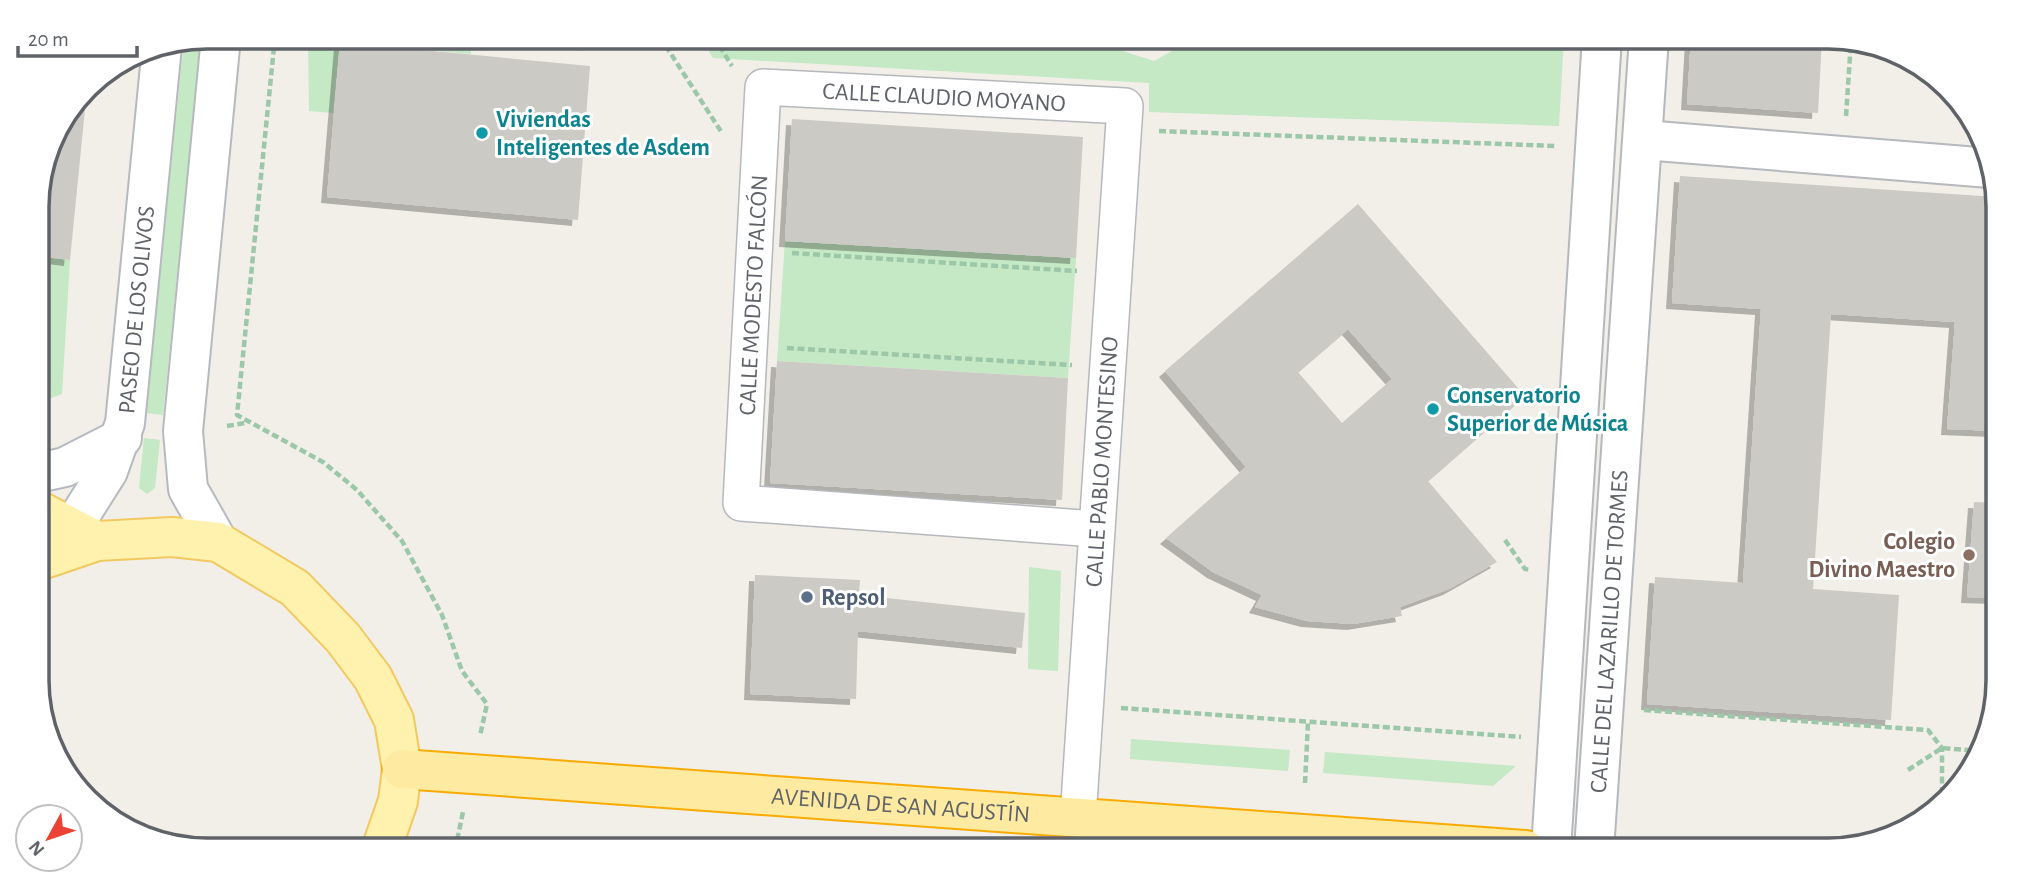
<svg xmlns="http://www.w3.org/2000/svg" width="2035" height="887" viewBox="0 0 2035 887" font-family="'Alegreya Sans',sans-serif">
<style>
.green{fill:#c5e8c5}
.building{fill:#cccac5;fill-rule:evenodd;filter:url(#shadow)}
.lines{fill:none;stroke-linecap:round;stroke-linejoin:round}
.pedestrian-casing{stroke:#b5b8bc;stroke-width:38}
.minor-casing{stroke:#b5b8bc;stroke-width:42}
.secondary-casing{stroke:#b6babf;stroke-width:42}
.primary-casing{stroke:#f2c960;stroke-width:42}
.trunk-casing{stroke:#f9ab00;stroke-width:42}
.path{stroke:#9cc7a9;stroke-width:4.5;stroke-dasharray:7 3.5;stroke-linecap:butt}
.pedestrian{stroke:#fff;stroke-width:35}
.minor{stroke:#fff;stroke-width:38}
.secondary{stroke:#fff;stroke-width:38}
.primary{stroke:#fff2af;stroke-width:38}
.trunk{stroke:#feeaa1;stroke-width:38}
.culture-dot{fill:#0f9aa8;stroke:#fff;stroke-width:2.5}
.education-dot{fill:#8d6e63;stroke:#fff;stroke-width:2.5}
.service-dot{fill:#5c6f8a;stroke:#fff;stroke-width:2.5}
.labels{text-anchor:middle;stroke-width:6;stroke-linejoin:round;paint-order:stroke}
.street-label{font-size:24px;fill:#5f6368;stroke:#fff}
.culture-label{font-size:24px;font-weight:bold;fill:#0d838f;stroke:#fff;text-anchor:start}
.education-label{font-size:24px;font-weight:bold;fill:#785e54;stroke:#fff;text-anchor:end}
.service-label{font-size:24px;font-weight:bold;fill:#4e5e75;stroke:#fff;text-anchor:start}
.rim{fill:none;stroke:#5f6368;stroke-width:3.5}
</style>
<defs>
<filter id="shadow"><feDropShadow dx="-6" dy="6" stdDeviation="0" flood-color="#0004"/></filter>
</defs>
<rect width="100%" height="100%" fill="#f1efe8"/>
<g class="green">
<polygon points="308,37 580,37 585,51 471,40 471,54 340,42 333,113 309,111"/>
<polygon points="700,37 1079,37 1154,61 1197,37 1564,37 1559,126 1149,112 1149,83 713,58"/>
<polygon points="201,38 163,415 146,413 184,41"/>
<polygon points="785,241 1076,258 1068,378 777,361"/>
<polygon points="37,256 70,260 62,394 38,403"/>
<polygon points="144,438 160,440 155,488 147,494 139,488"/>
<polygon points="1029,567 1061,571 1058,671 1028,669"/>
<polygon points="1131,739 1290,750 1288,771 1130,759"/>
<polygon points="1325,752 1516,766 1493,786 1323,773"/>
</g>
<g class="building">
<polygon points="1691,37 1822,37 1818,113 1687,104"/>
<polygon points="340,42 590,66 578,220 327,197"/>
<polygon points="87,89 70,260 37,256 37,195 54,132"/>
<polygon points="792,119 1083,137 1076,258 785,241"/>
<polygon points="1680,176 1997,197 1997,431 1947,429 1955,322 1831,314 1813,589 1899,595 1891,720 1647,704 1655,577 1743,583 1761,309 1672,303"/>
<path d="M1358 204 1525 396 1428 481 1497 562 1449 589 1400 607 1402 616 1353 624 1307 621 1255 607 1262 595 1213 572 1166 538 1246 467 1165 371ZM1348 329 1392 379 1342 423 1298 372Z"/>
<polygon points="777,361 1068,378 1062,500 770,483"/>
<polygon points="1974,502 1998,503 1998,598 1967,597"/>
<polygon points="755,575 860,580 859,595 1025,613 1022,648 858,631 856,699 750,694"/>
</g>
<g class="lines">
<defs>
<g id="pedestrian">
<path id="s1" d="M1078 818 1125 106 763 87 741 503 1096 529"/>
</g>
<g id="minor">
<polyline points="1644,140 1990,168"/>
<polyline points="1551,850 1602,37"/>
<path id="s2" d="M1594 850 1649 37"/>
</g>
<g id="secondary">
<polyline points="38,473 65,467 122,438"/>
<polyline points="218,542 188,489 183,431 221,37"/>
<path id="s3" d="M55 555 108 471 125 423 162 46"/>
</g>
<g id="primary">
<polyline points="38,510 97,541"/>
<polyline points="38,561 97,541 172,537 218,542 295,588 343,638 373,678 394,720 402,769 398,801 381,850"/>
</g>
<g id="trunk">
<path id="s4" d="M402 769 1526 850"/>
</g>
</defs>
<use href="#pedestrian" class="pedestrian-casing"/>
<use href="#minor" class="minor-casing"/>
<use href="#secondary" class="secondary-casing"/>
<use href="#primary" class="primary-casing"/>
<use href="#trunk" class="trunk-casing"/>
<g class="path">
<polyline points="275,37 237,415 323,462 357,490 402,541 442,615 462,671 487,704 480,736"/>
<polyline points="660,37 722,133"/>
<polyline points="714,37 732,66"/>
<polyline points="1846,116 1851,41"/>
<polyline points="1159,131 1556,146"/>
<polyline points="792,253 1077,271"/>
<polyline points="787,348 1072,365"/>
<polyline points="227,426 245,423"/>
<polyline points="1505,540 1525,569 1530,570"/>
<polyline points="1121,708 1521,737"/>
<polyline points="1644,710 1928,730 1942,748 1942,798"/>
<polyline points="1908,770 1942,748 1980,751"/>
<polyline points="1305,783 1308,722"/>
<polyline points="455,850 463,812"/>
</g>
<use href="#pedestrian" class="pedestrian"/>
<use href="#minor" class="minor"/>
<use href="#secondary" class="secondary"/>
<use href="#primary" class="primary"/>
<use href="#trunk" class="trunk"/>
</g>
<g class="culture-dot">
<circle cx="482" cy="133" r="7"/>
<circle cx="1433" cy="409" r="7"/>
</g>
<circle class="education-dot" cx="1969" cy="555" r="7"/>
<circle class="service-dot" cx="807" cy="597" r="7"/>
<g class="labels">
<g class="street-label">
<text transform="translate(944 97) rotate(3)" y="8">CALLE CLAUDIO MOYANO</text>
<text transform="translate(753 295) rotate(-87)" y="8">CALLE MODESTO FALCÓN</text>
<text dy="8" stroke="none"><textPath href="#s3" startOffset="264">PASEO DE LOS OLIVOS</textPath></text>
<text dy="8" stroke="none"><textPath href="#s1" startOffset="357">CALLE PABLO MONTESINO</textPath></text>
<text dy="8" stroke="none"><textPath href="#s2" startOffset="219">CALLE DEL LAZARILLO DE TORMES</textPath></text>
<text dy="8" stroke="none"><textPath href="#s4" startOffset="500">AVENIDA DE SAN AGUSTÍN</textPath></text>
</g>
<g class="culture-label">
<text x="496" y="127">Viviendas<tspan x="496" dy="28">Inteligentes de Asdem</tspan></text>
<text x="1447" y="403">Conservatorio<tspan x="1447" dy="28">Superior de Música</tspan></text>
</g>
<g class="education-label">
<text x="1955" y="549">Colegio<tspan x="1955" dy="28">Divino Maestro</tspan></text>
</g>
<g class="service-label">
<text x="821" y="605">Repsol</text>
</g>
</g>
<path d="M0 0H2035V887H0ZM207 49H1828A158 158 0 0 1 1986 207V680A158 158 0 0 1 1828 838H207A158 158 0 0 1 49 680V207A158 158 0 0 1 207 49Z" fill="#fff" fill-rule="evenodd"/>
<path class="rim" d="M207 49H1828A158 158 0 0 1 1986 207V680A158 158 0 0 1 1828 838H207A158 158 0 0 1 49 680V207A158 158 0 0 1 207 49Z"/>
<g transform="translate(49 838) rotate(230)"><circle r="33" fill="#ffffff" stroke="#bfc1c3" stroke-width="2"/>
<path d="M0-5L12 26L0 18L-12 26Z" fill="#ea4335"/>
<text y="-10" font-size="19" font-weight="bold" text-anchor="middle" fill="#5f6368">N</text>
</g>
<path d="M18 46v10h119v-10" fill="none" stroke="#5f6368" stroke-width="3.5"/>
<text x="28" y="46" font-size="21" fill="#5f6368" stroke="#ffffff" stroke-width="5" paint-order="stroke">20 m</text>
</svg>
